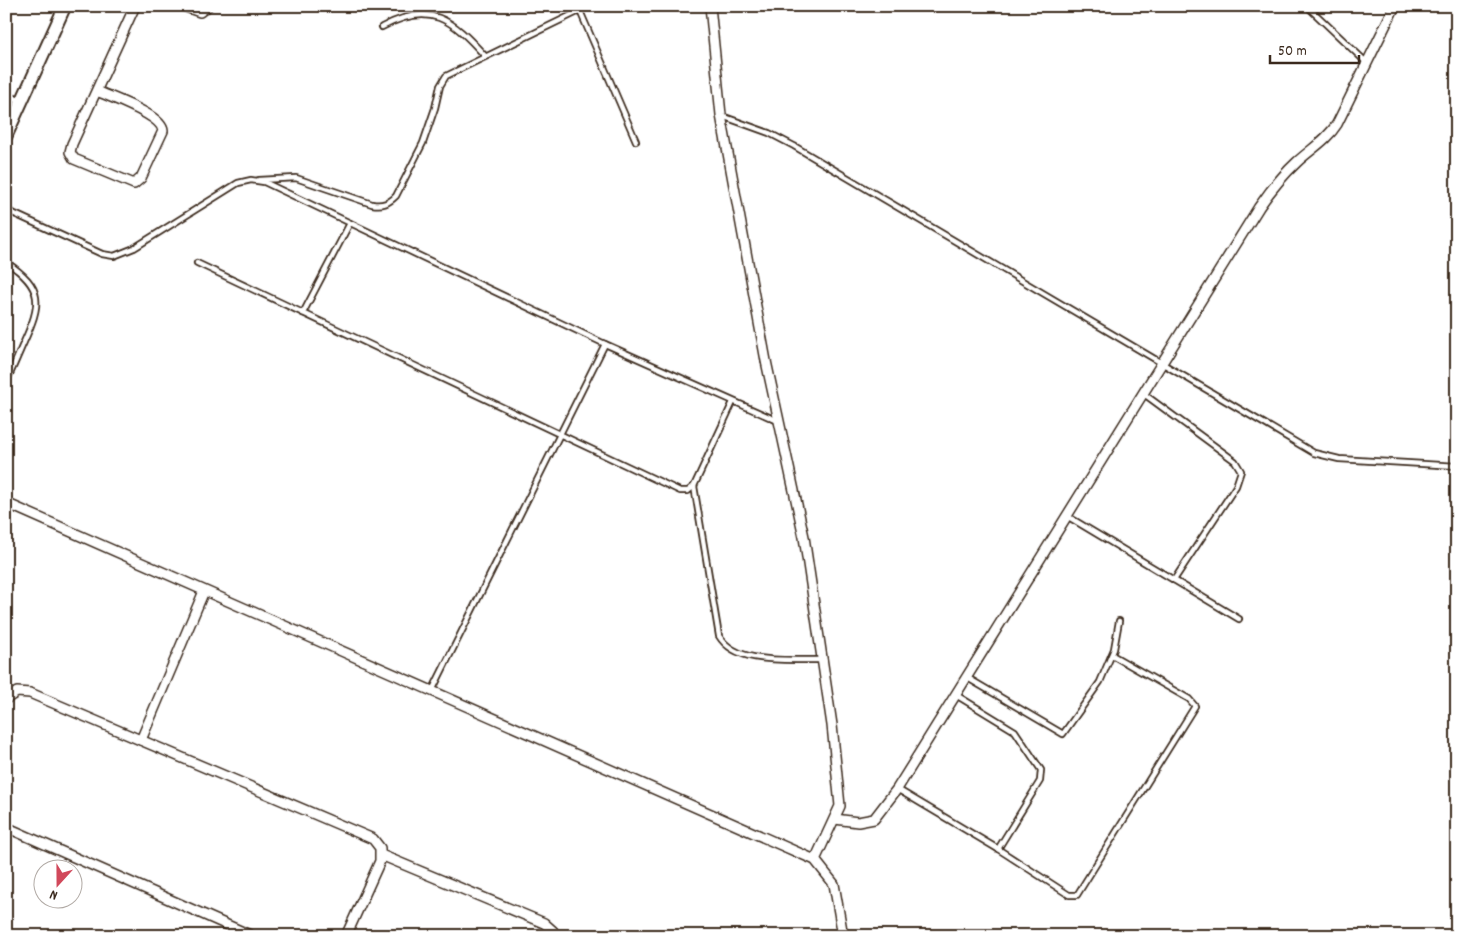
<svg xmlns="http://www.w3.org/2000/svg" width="1463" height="942" viewBox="0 0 1463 942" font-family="Dekko,sans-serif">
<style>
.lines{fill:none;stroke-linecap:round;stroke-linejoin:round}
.service-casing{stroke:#3b2a1e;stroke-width:8}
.minor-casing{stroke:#3b2a1e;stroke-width:12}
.tertiary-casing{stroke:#3b2a1e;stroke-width:15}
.service{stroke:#fff;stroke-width:4.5}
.minor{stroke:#fff;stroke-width:9}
.tertiary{stroke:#fff;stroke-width:11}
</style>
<rect width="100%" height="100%" fill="#fff"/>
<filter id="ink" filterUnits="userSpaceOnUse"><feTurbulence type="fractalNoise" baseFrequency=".02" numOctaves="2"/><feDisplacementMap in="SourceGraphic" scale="10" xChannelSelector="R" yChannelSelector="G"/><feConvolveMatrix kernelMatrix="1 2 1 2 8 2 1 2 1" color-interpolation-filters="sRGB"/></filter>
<g filter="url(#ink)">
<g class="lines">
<defs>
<g id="service">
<polyline points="1307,6 1367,63"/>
<polyline points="580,11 636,141"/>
<path d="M382 27C430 1 452 19 485 56"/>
<polyline points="6,94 21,101"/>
<polyline points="722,116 769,133 794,146 1314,453 1339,459 1457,466"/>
<path d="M259 180 296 178 372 204C383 206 389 203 396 196L423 143 435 108 440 86 446 76 590 6"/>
<polyline points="6,210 102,254 114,256 134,248 238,183 251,180 264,182 605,344 778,421"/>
<path d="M6 262C45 288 41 304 24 342 18 355 13 369 6 382"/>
<polyline points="197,263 680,491 688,491 694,486 733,402"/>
<polyline points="303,313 350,223"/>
<polyline points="1144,394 1235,461 1241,471 1236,486 1174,580"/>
<path d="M694 486 719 636C737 666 790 659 822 660"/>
<polyline points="1067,516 1239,619"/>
<polyline points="966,677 1063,734 1100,682 1114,649 1119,621"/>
<polyline points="432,691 605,344"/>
<polyline points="956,695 1015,731 1041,770 1040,781 998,849"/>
<polyline points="897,789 998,849 1069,895 1077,895 1195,706 1189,699 1112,655"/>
</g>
<g id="minor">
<polyline points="183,6 200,12 208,6"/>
<polyline points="710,6 721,115 766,361 804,537 832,725 840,806 815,860"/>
<path d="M97 91C112 98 162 115 163 131L141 178 134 184 74 159 70 152 72 144 135 6"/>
<polyline points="6,503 815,860 834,884 843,936"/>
<polyline points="6,699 17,692 30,693 373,839 380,848 380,861 346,936"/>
<polyline points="141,740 204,591"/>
<path d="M835 819 858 822 874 819 897 789 1259 207C1270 191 1283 175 1297 162 1311 149 1327 140 1337 124L1395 6"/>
<polyline points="6,827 252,936"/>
<polyline points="381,855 544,923 553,931 555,936"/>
</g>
<polyline id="tertiary" points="6,136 65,6"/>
</defs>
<use href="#service" class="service-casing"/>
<use href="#minor" class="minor-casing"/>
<use href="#tertiary" class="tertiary-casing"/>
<use href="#service" class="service"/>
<use href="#minor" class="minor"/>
<use href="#tertiary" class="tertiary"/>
</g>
</g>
<rect width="1463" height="942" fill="none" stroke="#fff" stroke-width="25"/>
<rect x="12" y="12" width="1438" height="917" fill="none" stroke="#3b2a1e" stroke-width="2" filter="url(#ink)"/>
<g transform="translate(58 884) rotate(201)"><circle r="24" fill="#ffffff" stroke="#b1aaa5"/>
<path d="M0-4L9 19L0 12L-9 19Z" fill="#d1495b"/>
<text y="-8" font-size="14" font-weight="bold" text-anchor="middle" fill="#3b2a1e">N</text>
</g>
<path d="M1270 55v8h89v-8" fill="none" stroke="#3b2a1e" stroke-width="2.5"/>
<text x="1278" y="55" font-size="15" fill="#3b2a1e" stroke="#ffffff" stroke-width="4" paint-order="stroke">50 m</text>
</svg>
